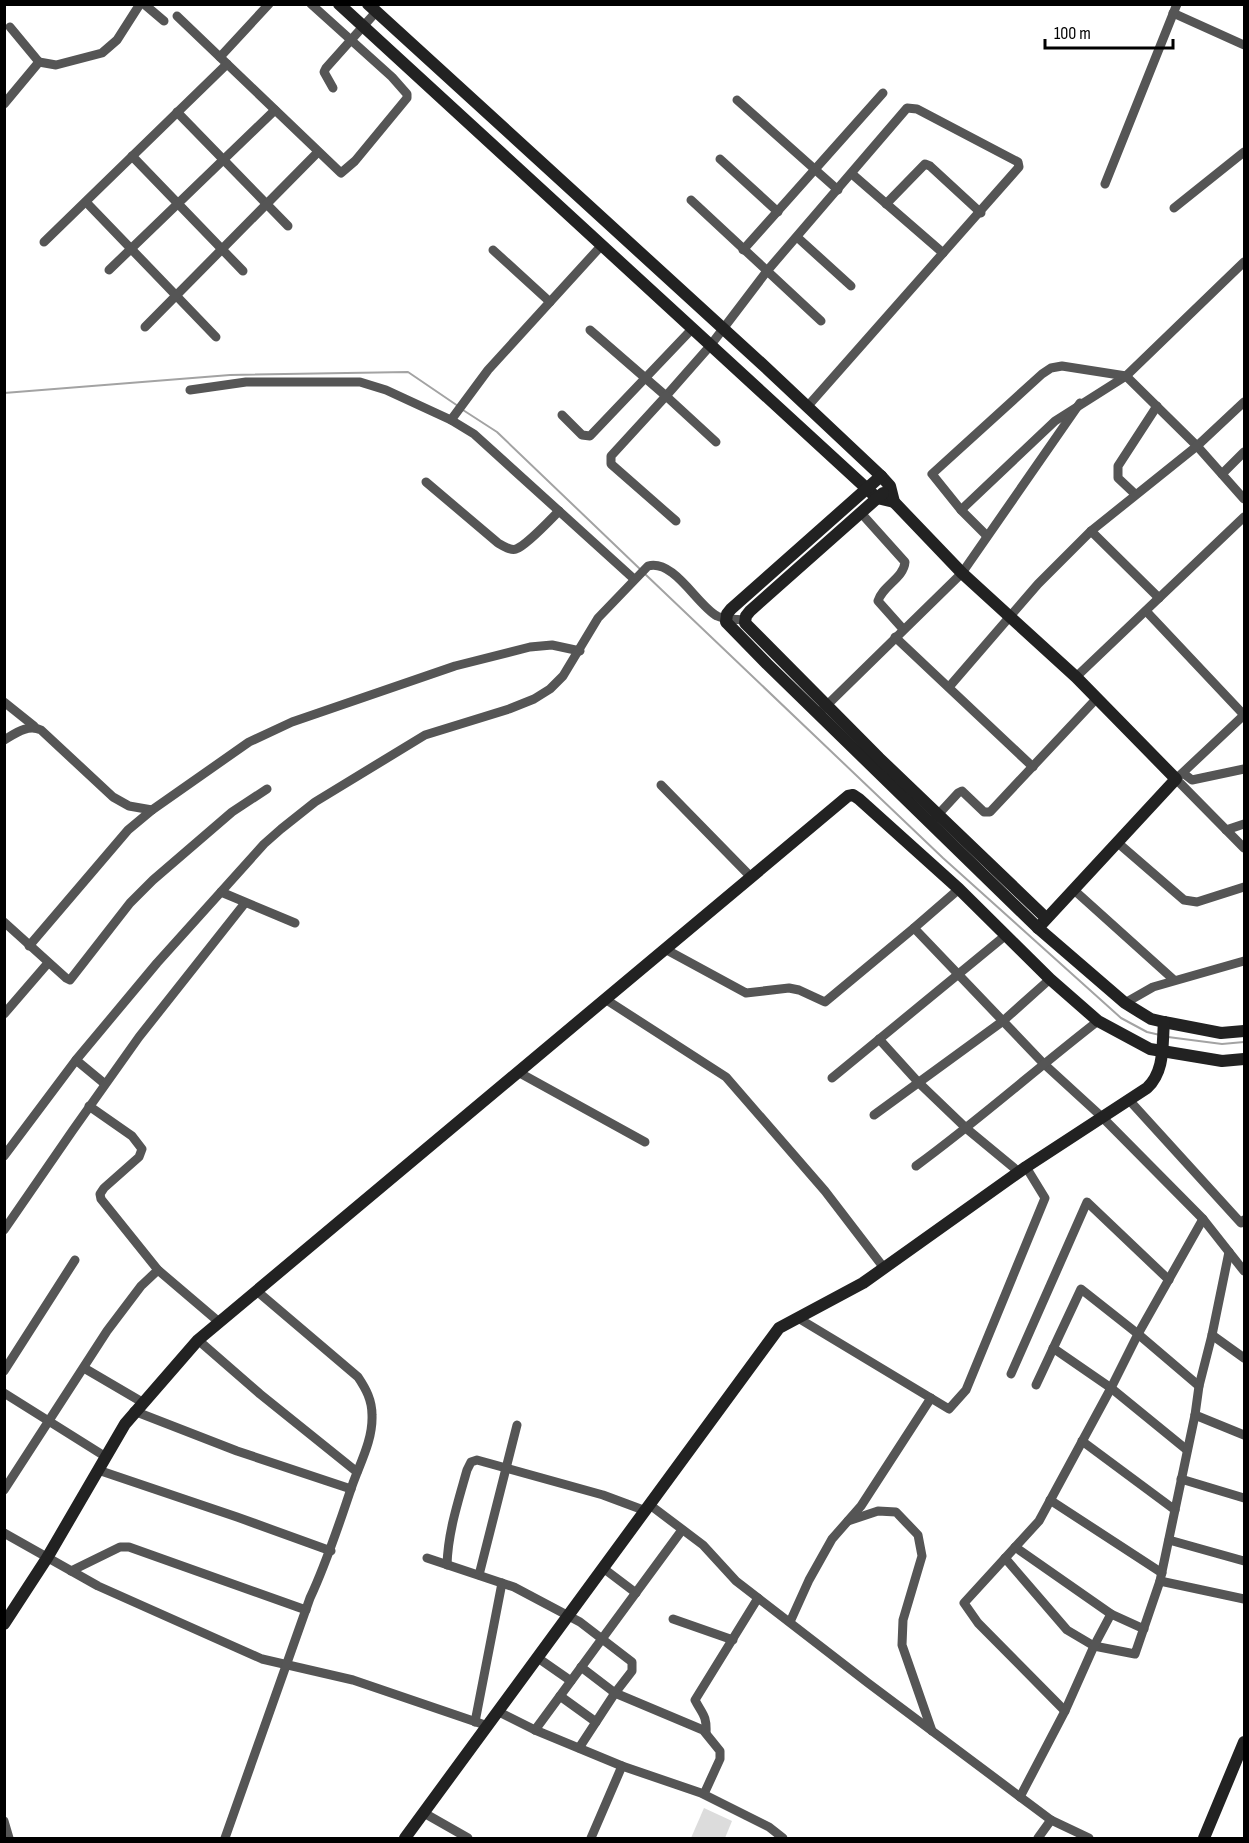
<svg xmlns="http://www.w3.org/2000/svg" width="1249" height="1843" viewBox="0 0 1249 1843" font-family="'Sofia Sans Condensed',sans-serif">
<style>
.pitch{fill:#dcdcdc}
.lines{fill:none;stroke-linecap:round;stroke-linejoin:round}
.stream{stroke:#a3a3a3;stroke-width:2}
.street{stroke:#555;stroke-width:9}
.secondary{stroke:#222;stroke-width:12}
</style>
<rect width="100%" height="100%" fill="#fff"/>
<polygon class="pitch" points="704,1808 732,1821 725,1838 691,1838"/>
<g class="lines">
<g class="stream">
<polyline points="4,393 230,375 408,372 458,406"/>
<polyline points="463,410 497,432 641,570"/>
<polyline points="645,574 943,858 1121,1018 1147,1032 1160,1035"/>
<polyline points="1168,1037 1222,1044 1244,1042"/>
</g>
<g class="street">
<polyline points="144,4 164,21"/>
<polyline points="1173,13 1244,45"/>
<polyline points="177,16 341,173 355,161 407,98 407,94 392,77 311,4"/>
<polyline points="10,27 39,62"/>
<polyline points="220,57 269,4"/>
<polyline points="333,88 324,72 326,68 376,12"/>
<polyline points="737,100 838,190"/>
<polyline points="4,104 39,62 56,65 102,53 117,40 140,4"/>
<polyline points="177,112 288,226"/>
<polyline points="132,156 243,271"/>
<polyline points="720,159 778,212"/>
<polyline points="852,174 943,253"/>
<polyline points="1105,184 1177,4"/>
<polyline points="691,200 821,321"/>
<polyline points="86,202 216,337"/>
<polyline points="886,204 925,164 930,166 981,213"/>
<polyline points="1174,208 1244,152"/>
<polyline points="797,237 851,286"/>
<polyline points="44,242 227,64"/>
<polyline points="493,250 550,302"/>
<polyline points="743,250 883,93"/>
<polyline points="109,270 275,110"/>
<polyline points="145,327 316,154"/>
<polyline points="590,330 666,396 710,346 767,271 907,108 917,109 1018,162 1019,167 807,407"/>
<polyline points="190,390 246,382 360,382 386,390 451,420 474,434 634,579"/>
<polyline points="562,415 582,435 590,436 692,329"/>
<polyline points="451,420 488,370 601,246"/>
<polyline points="1222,474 1244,452"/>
<path d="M426 482 498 543C503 546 511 551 516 549 526 546 551 519 559 511"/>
<polyline points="1135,494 1118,478 1118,466 1157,406"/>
<polyline points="961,510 1055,421 1126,376 1244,262"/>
<path d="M861 513 905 562C904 578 882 586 878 601L903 629"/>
<polyline points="676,521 611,464 611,456 666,396 716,442"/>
<polyline points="1091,531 1159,598"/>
<polyline points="987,536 961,510 932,474 1042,374 1051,368 1062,366 1126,376 1197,446 1244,499"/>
<polyline points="1146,611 1244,715"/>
<polyline points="895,637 1033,767"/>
<polyline points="1076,677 1244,517"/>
<polyline points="949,687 1038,584 1091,531 1197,446 1244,402"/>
<polyline points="4,702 34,726"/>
<polyline points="823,709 962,573 1080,403"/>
<polyline points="1244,715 1176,779 1244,848"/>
<path d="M4 740C16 733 28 724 41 730L113 797 129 806 152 810"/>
<polyline points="1183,773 1192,780 1244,769"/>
<polyline points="661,785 750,876"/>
<polyline points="935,818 958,793 962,791 984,812 990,812 1097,698"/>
<polyline points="1226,830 1244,824"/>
<polyline points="1118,843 1184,900 1197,902 1244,887"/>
<polyline points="959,889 914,928 1043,1063 1102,1117 1203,1219 1244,1271"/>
<polyline points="1074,890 1174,980"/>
<polyline points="221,892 295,923"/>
<polyline points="4,922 66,978 70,980 130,903 153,880 232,812 267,789"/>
<polyline points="29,946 128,830 152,810 249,742 292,722 455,666 530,647 552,645 580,651"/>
<polyline points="665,949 746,993 789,988 799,990 825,1002 914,928"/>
<polyline points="605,999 726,1077 825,1191 884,1268"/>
<polyline points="1125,1003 1153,987 1244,961"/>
<polyline points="4,1014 48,963"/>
<polyline points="879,1039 918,1082 967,1129 1019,1172"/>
<polyline points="76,1060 105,1084"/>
<polyline points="518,1072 645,1142"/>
<polyline points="832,1078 1006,935"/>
<polyline points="1129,1100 1241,1223 1244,1220"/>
<polyline points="89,1106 132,1136 142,1149 139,1157 104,1188 100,1194 101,1199 158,1270 219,1322"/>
<polyline points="874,1115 1003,1021 1050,979"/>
<path d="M4 1156 76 1060 157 963 264 844 281 829 315 802 425 735 509 709 534 699 550 689 563 676 598 618 648 566C674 559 697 605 717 616 726 620 736 619 745 620"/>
<path d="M916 1166C979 1120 1036 1069 1098 1021"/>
<polyline points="4,1230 73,1130 139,1037 245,903"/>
<polyline points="798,1318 949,1409 966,1390 1045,1198 1026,1167"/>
<polyline points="1212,1335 1244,1358"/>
<polyline points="198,1340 260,1394 357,1472"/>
<polyline points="1053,1348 1111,1388 1187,1450"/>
<polyline points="84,1368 142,1402"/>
<polyline points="4,1371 75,1260"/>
<polyline points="1011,1374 1087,1202 1169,1280"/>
<polyline points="1036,1385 1081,1289 1138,1334 1199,1386"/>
<polyline points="4,1393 106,1457"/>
<polyline points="134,1411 237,1451 351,1489"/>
<polyline points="1195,1415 1244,1435"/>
<polyline points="1082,1441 1175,1510"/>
<polyline points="98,1470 237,1517 331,1551"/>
<polyline points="1181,1479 1244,1498"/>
<polyline points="4,1490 107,1331 141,1286 158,1270"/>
<polyline points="1050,1500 1162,1573"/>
<polyline points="650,1505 703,1545 736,1581 868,1683 1051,1820 1089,1838"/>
<polyline points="848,1521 878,1511 896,1512 918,1535 922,1556 903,1620 902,1645 932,1731"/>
<polyline points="4,1533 98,1586 262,1659 353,1680 488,1726"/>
<polyline points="1169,1540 1244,1561"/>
<polyline points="1015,1547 1111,1614 1144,1629"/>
<polyline points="427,1558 514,1587 580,1622 632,1662 632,1671 615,1693 579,1748"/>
<polyline points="1005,1558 1067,1630 1094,1646 1135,1654 1160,1581 1195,1415 1199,1386 1212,1335 1229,1252"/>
<path d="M447 1565C448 1532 458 1502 467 1470L471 1462 477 1460 603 1495 646 1511"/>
<polyline points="603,1568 636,1593"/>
<polyline points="71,1571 120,1547 129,1547 306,1610"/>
<polyline points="479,1575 517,1425"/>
<polyline points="1160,1581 1244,1599"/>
<polyline points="673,1619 733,1640"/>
<polyline points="790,1622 809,1580 832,1539 861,1506 931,1398"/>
<polyline points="538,1658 571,1681"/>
<polyline points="581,1667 615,1693 703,1730 720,1751 720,1759 704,1794"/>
<polyline points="560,1696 596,1722"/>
<polyline points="1065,1711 978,1623 964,1603 1039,1521 1111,1388 1138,1334 1203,1219"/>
<polyline points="499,1712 535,1730 622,1766 701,1793 769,1827 783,1838"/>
<polyline points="475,1722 502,1583"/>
<polyline points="535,1730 682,1530"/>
<path d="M706 1733C707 1715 702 1714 695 1700L758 1598"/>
<polyline points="1020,1797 1065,1711 1094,1646 1111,1614"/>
<polyline points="424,1813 468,1838"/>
<polyline points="4,1821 9,1838"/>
<path d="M225 1838 310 1598C327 1562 339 1524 352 1486 360 1463 373 1440 372 1415 372 1400 366 1389 358 1377L258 1292"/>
<polyline points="591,1838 622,1766"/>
<polyline points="1038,1838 1051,1820"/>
</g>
<g class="secondary">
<polyline points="339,4 877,498 894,502"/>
<polyline points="368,4 762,364 881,476 890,486 894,502 962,573 1076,677 1176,779 1038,928"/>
<polyline points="881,476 731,609 727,614 726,622 767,664 1038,928 1125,1003 1151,1019 1164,1022 1221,1033 1244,1031"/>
<polyline points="883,493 750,611 746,616 745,623 879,758 1046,918"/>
<polyline points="4,1624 47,1558 125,1424 198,1340 848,796 853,795 859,799 959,889 1050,979 1098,1021 1150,1049 1222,1061 1244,1059"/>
<path d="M405 1838 779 1328 863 1283 1026 1167 1147 1088C1165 1071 1162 1046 1164 1022"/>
<polyline points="1204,1838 1244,1742"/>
</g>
</g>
<rect width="1249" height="1843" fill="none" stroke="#000000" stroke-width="12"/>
<path d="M1045 39v9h128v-9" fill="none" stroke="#000000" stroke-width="3"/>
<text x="1054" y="39" font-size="18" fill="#000000" stroke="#ffffff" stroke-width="4.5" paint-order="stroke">100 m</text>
</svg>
